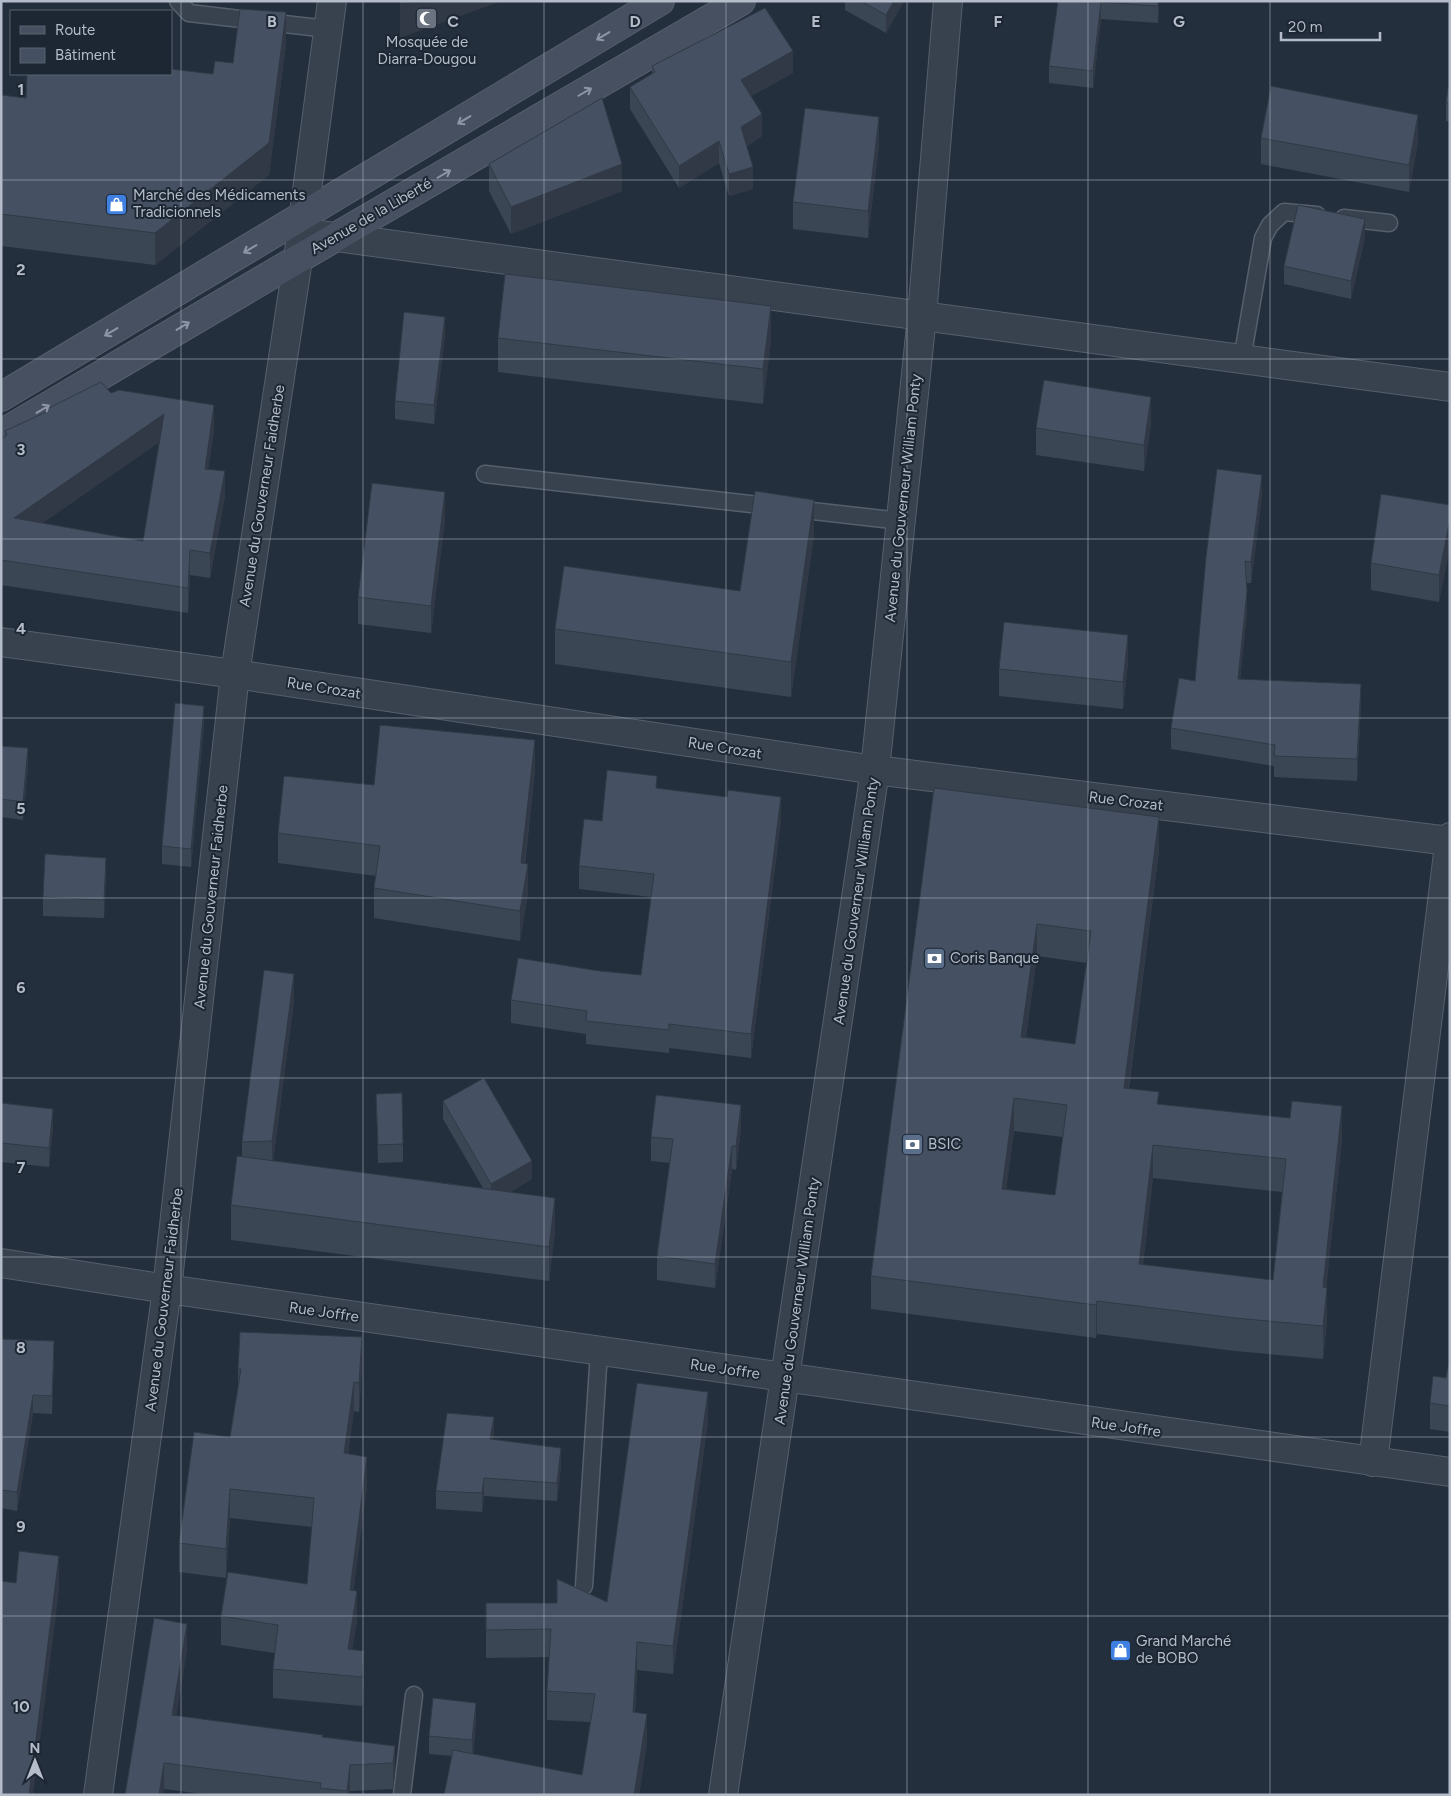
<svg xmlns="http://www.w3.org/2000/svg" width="1451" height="1796" viewBox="0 0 1451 1796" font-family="Figtree,sans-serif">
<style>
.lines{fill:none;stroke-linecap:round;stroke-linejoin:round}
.service-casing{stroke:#565f6c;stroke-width:19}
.minor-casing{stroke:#565f6c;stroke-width:30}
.secondary-casing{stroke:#565f6c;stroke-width:30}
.service{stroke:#38414e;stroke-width:16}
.minor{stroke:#38414e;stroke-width:28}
.secondary{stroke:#465061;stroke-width:28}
.wall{fill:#3b4654;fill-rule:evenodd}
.shaded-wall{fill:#303945}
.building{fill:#455162;stroke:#303945;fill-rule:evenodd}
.oneway{stroke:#8e96a5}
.grid{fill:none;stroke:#b4bcc9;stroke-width:1;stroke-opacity:0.55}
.labels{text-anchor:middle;stroke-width:4;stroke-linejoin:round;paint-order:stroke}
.poi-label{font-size:15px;fill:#b4bcc9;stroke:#1d2633;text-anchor:start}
.street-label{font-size:15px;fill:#b4bcc9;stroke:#1d2633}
.grid-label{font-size:16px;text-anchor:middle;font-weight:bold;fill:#b4bcc9;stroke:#1d2633;stroke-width:4;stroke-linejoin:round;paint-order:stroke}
</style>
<rect width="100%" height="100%" fill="#242f3e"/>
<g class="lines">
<defs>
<g id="service">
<polyline points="178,1 189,13 328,29"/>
<polyline points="1344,218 1389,223"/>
<polyline points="1242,359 1263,238 1270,225 1284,212 1317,215"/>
<polyline points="485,474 901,521"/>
<polyline points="584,1586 599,1351"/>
<polyline points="402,1795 414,1695"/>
</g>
<g id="minor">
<polyline points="321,235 1450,387"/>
<polyline points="1,642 235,674 875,770 1450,841"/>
<polyline points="1,1263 167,1289 1450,1472"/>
<polyline points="1373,1462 1450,837"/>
<polyline points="98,1795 167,1289 235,674 298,259 332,1"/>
<polyline points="723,1795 875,770 922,316 948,1"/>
</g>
<g id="secondary">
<polyline points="1,397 660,1"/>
<polyline points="1,434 298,259 741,1"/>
</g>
</defs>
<use href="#service" class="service-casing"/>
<use href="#minor" class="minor-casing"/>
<use href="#secondary" class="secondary-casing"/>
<use href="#service" class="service"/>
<use href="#minor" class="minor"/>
<use href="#secondary" class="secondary"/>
</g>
<g class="wall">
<polygon points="845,1 904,1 886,33 845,10"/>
<polygon points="1058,1 1159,1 1158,23 1101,19 1093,88 1049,83 1049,66"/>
<polygon points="286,44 269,175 155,265 1,246 1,95 26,98 213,74 233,63"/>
<polygon points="652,66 793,73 751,96 762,136 747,146 753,189 729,196 719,163 679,188 630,109 630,87 652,74"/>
<polygon points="1450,74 1450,122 1446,121 1446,103"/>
<polygon points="1261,138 1418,142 1409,192 1261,164"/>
<polygon points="879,144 868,238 793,229 793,202"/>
<polygon points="489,164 622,191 511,234 489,191"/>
<polygon points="1365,237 1351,299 1284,284 1284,266"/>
<polygon points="445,335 434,424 395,419 395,401"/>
<polygon points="498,338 771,341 763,404 498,372"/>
<path d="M111 393 214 430 208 469 225 496 210 578 190 575 188 613 1 585V439L5 437V431L45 413V410ZM159 442 143 541 42 523 119 470Z"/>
<polygon points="1151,424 1144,471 1036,455 1036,428"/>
<polygon points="1262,496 1251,583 1246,583 1247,612 1240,679 1361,706 1357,781 1274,777 1274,766 1171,749 1171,728 1195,681"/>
<polygon points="1450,505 1450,546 1439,602 1371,590 1371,563"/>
<polygon points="445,519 431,633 358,624 358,597"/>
<polygon points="814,535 791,697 555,664 555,629 740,591"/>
<polygon points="1128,662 1123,709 999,696 999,669"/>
<polygon points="204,724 191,867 162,864 162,846"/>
<polygon points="1,746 28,766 23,820 1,817"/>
<polygon points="535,770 525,864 528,894 520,941 374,918 374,888 376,876 278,863 278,833 374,785"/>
<polygon points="657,788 781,820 751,1058 669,1048 669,1053 586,1044 586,1034 511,1023 511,1000 600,971 641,975 651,897 579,889 579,866 602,821"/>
<path d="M934 788 1159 850 1129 1088 1159 1104 1342 1139 1326 1288 1327 1321 1323 1359 1235 1351 1097 1334 1096 1338 871 1309V1276ZM1037 956 1087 963 1075 1044 1026 1037ZM1014 1131 1063 1137 1055 1195 1006 1189ZM1153 1178 1282 1192 1273 1280 1143 1265Z"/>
<polygon points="106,876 104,918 43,916 43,897"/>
<polygon points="294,1001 273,1161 483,1188 443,1119 443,1101 532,1179 510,1192 555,1232 549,1281 231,1240 231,1205 242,1157 242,1142"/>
<polygon points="376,1094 403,1144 403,1162 378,1163"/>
<polygon points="1,1103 53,1127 49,1167 1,1162"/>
<polygon points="741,1128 736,1170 732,1169 715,1288 657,1280 657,1256 670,1163 651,1161 651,1137"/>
<polygon points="1,1339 54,1359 52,1414 33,1413 17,1511 1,1508"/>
<polygon points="1450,1356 1450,1432 1430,1429 1430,1403 1446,1378"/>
<polygon points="362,1366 359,1412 354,1411 348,1454 367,1486 353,1590 357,1620 352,1650 364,1680 362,1706 273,1698 273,1669 275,1653 221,1645 221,1616 307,1584 312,1527 230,1518 226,1578 179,1572 179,1543 230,1437 238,1388 238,1369"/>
<polygon points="708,1421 673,1674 637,1670 635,1712 647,1742 639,1795 452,1756 429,1754 429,1736 476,1721 473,1754 582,1775 591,1722 547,1720 547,1691 549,1657 486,1658 486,1603 557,1603 557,1579 607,1602"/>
<polygon points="494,1435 493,1439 561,1466 557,1501 484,1496 482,1512 436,1509 436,1491"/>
<polygon points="187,1649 176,1716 323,1737 395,1746 395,1772 393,1789 350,1791 350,1795 210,1795 164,1789 125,1795"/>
</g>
<g class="shaded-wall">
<polygon points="409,1 502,1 400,38 400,4"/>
<polygon points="894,1 904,1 886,33 886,15"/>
<polygon points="1158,1 1159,1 1158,23"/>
<polygon points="1101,2 1101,19 1093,88 1093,71"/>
<polygon points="286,12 286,44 269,175 155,265 155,233"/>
<polygon points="793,51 793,73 741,102 741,80"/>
<polygon points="762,114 762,136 741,149 741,127"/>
<polygon points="1418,115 1418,142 1409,192 1409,165"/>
<polygon points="879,117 879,144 868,238 868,211"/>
<polygon points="719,141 719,163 679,188 679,166"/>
<polygon points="622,164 622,191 511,234 511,207"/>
<polygon points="753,167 753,189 729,196 729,174"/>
<polygon points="1365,219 1365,237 1351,299 1351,281"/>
<polygon points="771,306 771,341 763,404 763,369"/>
<polygon points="445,317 445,335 434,424 434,405"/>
<polygon points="1151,397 1151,424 1144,471 1144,445"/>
<polygon points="214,405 214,430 205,494 205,469"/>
<polygon points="164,414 164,439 14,543 14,518"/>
<polygon points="225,471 225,496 210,578 210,553"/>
<polygon points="1262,475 1262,496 1251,583 1251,562"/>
<polygon points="445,492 445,519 431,633 431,606"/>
<polygon points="814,500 814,535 791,697 791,662"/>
<polygon points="1450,519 1450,546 1439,602 1439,575"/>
<polygon points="190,550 190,575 188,613 188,588"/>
<polygon points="1247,591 1247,612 1238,700 1238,679"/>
<polygon points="1128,635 1128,662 1123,709 1123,682"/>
<polygon points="1361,684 1361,706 1357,781 1357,759"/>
<polygon points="204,706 204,724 191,867 191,849"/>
<polygon points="535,740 535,770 521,893 521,863"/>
<polygon points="28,748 28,766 23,820 23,802"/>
<polygon points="781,797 781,820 751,1058 751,1034"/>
<polygon points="1159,817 1159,850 1124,1121 1124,1088"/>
<polygon points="106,858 106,876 104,918 104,900"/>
<polygon points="528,864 528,894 520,941 520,911"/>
<polygon points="1037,924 1037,956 1021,1070 1021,1037"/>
<polygon points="294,974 294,1001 272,1168 272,1141"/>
<polygon points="1014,1098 1014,1131 1002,1222 1002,1189"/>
<polygon points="741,1105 741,1128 736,1170 736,1146"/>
<polygon points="1342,1106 1342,1139 1323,1320 1323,1287"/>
<polygon points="53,1109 53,1127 49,1167 49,1148"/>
<polygon points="1153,1145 1153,1178 1139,1297 1139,1264"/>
<polygon points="732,1146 732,1169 715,1288 715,1264"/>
<polygon points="532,1161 532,1179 491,1202 491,1184"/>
<polygon points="555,1198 555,1232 549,1281 549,1247"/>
<polygon points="1327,1288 1327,1321 1323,1359 1323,1326"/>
<polygon points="1097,1301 1097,1334 1096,1338 1096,1305"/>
<polygon points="362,1337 362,1366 359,1412 359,1383"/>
<polygon points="54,1341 54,1359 52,1414 52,1396"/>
<polygon points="354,1382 354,1411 344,1482 344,1453"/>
<polygon points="708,1392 708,1421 673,1674 673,1646"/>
<polygon points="33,1395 33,1413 17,1511 17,1492"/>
<polygon points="494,1417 494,1435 490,1457 490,1439"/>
<polygon points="561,1448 561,1466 557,1501 557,1483"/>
<polygon points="367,1457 367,1486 350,1619 350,1590"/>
<polygon points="484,1478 484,1496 482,1512 482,1493"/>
<polygon points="230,1489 230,1518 226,1578 226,1549"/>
<polygon points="59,1556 59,1591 33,1795 29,1795"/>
<polygon points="357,1591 357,1620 348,1676 348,1649"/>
<polygon points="187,1624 187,1649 172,1741 172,1715"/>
<polygon points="637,1642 637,1670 633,1740 633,1712"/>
<polygon points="364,1651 364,1680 362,1706 362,1677"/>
<polygon points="476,1703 476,1721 472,1758 472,1740"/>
<polygon points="647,1714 647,1742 639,1795 634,1795"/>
<polygon points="395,1746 395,1772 393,1789 393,1763"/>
<polygon points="164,1763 164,1789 163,1795 159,1795"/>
<polygon points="350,1765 350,1795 347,1795"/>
</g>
<g class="building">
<polygon points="401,1 409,1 400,4"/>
<polygon points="861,1 894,1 886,15"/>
<polygon points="1058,1 1158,1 1158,6 1101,2 1093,71 1049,66"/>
<polygon points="765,8 793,51 741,80 762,114 741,127 753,167 729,174 719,141 679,166 630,87 655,72 652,66"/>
<polygon points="240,9 286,12 269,143 155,233 1,214 1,95 26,98 27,74 171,74 171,69 213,74 215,61 233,63"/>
<polygon points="1450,74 1450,103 1446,103"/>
<polygon points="1271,86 1418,115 1409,165 1261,138"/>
<polygon points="602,98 622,164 511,207 489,164"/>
<polygon points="805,108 879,117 868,211 793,202"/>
<polygon points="1298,205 1365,219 1351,281 1284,266"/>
<polygon points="505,274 771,306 763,369 498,338"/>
<polygon points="404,312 445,317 434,405 395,401"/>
<polygon points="1044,380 1151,397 1144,445 1036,428"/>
<path d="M101 382 111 393 119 390 214 405 205 469 225 471 210 553 190 550 188 588 1 560V439L7 435 5 431 46 412 45 410ZM164 414 143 541 14 518Z"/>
<polygon points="1217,469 1262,475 1251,562 1245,561 1247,591 1238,679 1361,684 1357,759 1274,756 1275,745 1171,728 1179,678 1195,681 1206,557"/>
<polygon points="372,483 445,492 431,606 358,597"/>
<polygon points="755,491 814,500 791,662 555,629 564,566 740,591"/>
<polygon points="1381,494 1450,505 1450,519 1439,575 1371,563"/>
<polygon points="1004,622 1128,635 1123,682 999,669"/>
<polygon points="175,703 204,706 191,849 162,846"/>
<polygon points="380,725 535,740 521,863 528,864 520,911 374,888 380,846 278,833 284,776 374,785"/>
<polygon points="1,746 28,748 23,802 1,799"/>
<polygon points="607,770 657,776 656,788 727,797 728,790 781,797 751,1034 669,1024 669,1030 586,1021 587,1011 511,1000 518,958 600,971 641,975 654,874 579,866 584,819 602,821"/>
<path d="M934 788 1159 817 1124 1088 1159 1092 1157 1104 1290 1118 1292 1101 1342 1106 1323 1287 1327 1288 1323 1326 1235 1318 1097 1301 1096 1305 871 1276ZM1037 924 1091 931 1075 1044 1021 1037ZM1014 1098 1067 1105 1055 1195 1002 1189ZM1153 1145 1286 1159 1273 1280 1139 1264Z"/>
<polygon points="45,854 106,858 104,900 43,897"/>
<polygon points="264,970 294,974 272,1141 242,1142"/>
<polygon points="484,1078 532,1161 491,1184 443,1101"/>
<polygon points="402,1093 403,1144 378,1145 376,1094"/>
<polygon points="656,1095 741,1105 736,1146 732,1146 715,1264 657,1256 673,1139 651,1137"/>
<polygon points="1,1103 53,1109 49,1148 1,1143"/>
<polygon points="237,1156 555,1198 549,1247 231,1205"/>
<polygon points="240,1332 362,1337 359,1383 354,1382 344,1453 367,1457 350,1590 357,1591 348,1649 364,1651 362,1677 273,1669 278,1625 221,1616 228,1572 307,1584 314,1498 230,1489 226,1549 179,1543 194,1432 230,1437 241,1369 238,1369"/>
<polygon points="1,1339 54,1341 52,1396 33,1395 17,1492 1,1490"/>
<polygon points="1450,1356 1450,1406 1430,1403 1433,1376 1446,1378"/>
<polygon points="637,1383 708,1392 673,1646 637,1642 633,1712 647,1714 634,1795 444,1795 453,1750 582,1775 595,1694 547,1691 551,1629 486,1630 486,1603 557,1603 557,1579 607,1602"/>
<polygon points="447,1413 494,1417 490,1439 561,1448 557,1483 484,1478 482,1493 436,1491"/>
<polygon points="19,1551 59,1556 29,1795 1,1795 1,1699 2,1690 1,1690 1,1581 16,1583"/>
<polygon points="154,1618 187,1624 172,1715 323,1735 322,1737 395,1746 393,1763 350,1765 347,1791 320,1788 321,1783 164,1763 159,1795 125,1795"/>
<polygon points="433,1698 476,1703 472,1740 429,1736"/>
</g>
<defs><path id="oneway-shaft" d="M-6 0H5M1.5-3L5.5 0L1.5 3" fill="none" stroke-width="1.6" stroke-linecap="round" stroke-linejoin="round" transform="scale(1.25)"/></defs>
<g class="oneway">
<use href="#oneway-shaft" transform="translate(603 36) rotate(149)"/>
<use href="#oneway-shaft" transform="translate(585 92) rotate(-30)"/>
<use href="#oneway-shaft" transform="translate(464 120) rotate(149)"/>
<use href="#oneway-shaft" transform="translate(444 174) rotate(-30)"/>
<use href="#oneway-shaft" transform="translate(250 249) rotate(149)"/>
<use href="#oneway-shaft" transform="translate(183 326) rotate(-31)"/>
<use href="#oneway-shaft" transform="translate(111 332) rotate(149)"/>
<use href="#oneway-shaft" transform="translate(43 409) rotate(-31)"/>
</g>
<path class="grid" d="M181 1V1795M363 1V1795M544 1V1795M726 1V1795M907 1V1795M1088 1V1795M1270 1V1795M1 180H1450M1 359H1450M1 539H1450M1 718H1450M1 898H1450M1 1078H1450M1 1257H1450M1 1437H1450M1 1616H1450"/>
<defs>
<symbol id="mosque-square" viewBox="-11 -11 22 22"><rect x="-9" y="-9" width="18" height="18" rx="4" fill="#6b7280" stroke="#1d2633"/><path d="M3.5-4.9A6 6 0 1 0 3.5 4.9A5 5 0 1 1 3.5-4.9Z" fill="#fff"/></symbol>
<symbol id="shop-square" viewBox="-11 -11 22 22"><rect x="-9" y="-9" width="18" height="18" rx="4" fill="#3f7fe0" stroke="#1d2633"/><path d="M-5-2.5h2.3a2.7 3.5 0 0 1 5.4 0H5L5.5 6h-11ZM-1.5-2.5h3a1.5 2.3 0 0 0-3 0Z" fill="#fff"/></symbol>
<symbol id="bank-square" viewBox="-11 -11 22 22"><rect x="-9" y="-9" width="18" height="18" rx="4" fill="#5c6f8a" stroke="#1d2633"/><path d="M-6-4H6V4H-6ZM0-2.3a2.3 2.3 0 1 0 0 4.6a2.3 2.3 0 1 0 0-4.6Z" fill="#fff"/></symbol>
</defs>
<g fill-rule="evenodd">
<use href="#mosque-square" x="414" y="6" width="25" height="25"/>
<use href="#shop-square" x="104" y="192" width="25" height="25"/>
<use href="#bank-square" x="922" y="946" width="25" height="25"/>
<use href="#bank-square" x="900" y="1132" width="25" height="25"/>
<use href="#shop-square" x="1108" y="1638" width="25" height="25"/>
</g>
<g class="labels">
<g class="poi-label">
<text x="427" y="47" text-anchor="middle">Mosquée de<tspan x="427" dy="17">Diarra-Dougou</tspan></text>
<text x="133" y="200">Marché des Médicaments<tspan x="133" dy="17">Tradicionnels</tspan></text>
<text x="950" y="963">Coris Banque</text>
<text x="928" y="1149">BSIC</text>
<text x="1136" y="1646">Grand Marché<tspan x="1136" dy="17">de BOBO</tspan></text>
</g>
<g class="street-label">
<text transform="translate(371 216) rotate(-30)" y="5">Avenue de la Liberté</text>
<text transform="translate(262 496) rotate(-81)" y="5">Avenue du Gouverneur Faidherbe</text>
<text transform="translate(903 498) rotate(-84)" y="5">Avenue du Gouverneur William Ponty</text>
<text transform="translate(324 688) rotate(9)" y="5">Rue Crozat</text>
<text transform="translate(725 748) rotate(9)" y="5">Rue Crozat</text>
<text transform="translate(1126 801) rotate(7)" y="5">Rue Crozat</text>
<text transform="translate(211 897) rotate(-84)" y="5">Avenue du Gouverneur Faidherbe</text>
<text transform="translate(856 901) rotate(-82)" y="5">Avenue du Gouverneur William Ponty</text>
<text transform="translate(164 1300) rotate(-83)" y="5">Avenue du Gouverneur Faidherbe</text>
<text transform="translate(797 1301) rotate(-82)" y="5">Avenue du Gouverneur William Ponty</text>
<text transform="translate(324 1312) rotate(8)" y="5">Rue Joffre</text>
<text transform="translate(725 1369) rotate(8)" y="5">Rue Joffre</text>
<text transform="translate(1126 1427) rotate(8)" y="5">Rue Joffre</text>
</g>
</g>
<g class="grid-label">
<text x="272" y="27">B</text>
<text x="453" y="27">C</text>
<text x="635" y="27">D</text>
<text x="816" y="27">E</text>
<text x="998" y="27">F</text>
<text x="1179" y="27">G</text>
<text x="21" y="95">1</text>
<text x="21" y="275">2</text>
<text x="21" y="455">3</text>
<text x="21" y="634">4</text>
<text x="21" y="814">5</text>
<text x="21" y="993">6</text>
<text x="21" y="1173">7</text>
<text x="21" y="1353">8</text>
<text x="21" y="1532">9</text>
<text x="21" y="1712">10</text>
</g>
<rect width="1451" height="1796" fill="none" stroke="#b4bcc9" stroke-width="5"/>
<rect x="10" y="10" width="162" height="65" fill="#1d2633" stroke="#59626f"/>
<rect x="20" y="26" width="25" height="8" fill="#465061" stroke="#59626f"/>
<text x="55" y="35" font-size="15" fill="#b4bcc9">Route</text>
<rect x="20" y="48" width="25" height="15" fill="#455162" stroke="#59626f"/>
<text x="55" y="60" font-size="15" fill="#b4bcc9">Bâtiment</text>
<g transform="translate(35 1761)" stroke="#1d2633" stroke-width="4" paint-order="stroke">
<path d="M0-4L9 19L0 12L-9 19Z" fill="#b4bcc9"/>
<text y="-8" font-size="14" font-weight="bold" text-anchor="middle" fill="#b4bcc9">N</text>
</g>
<path d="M1281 32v8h99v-8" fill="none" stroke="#b4bcc9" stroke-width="2.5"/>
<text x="1288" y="32" font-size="15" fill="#b4bcc9" stroke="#1d2633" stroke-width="4" paint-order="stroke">20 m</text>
</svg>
